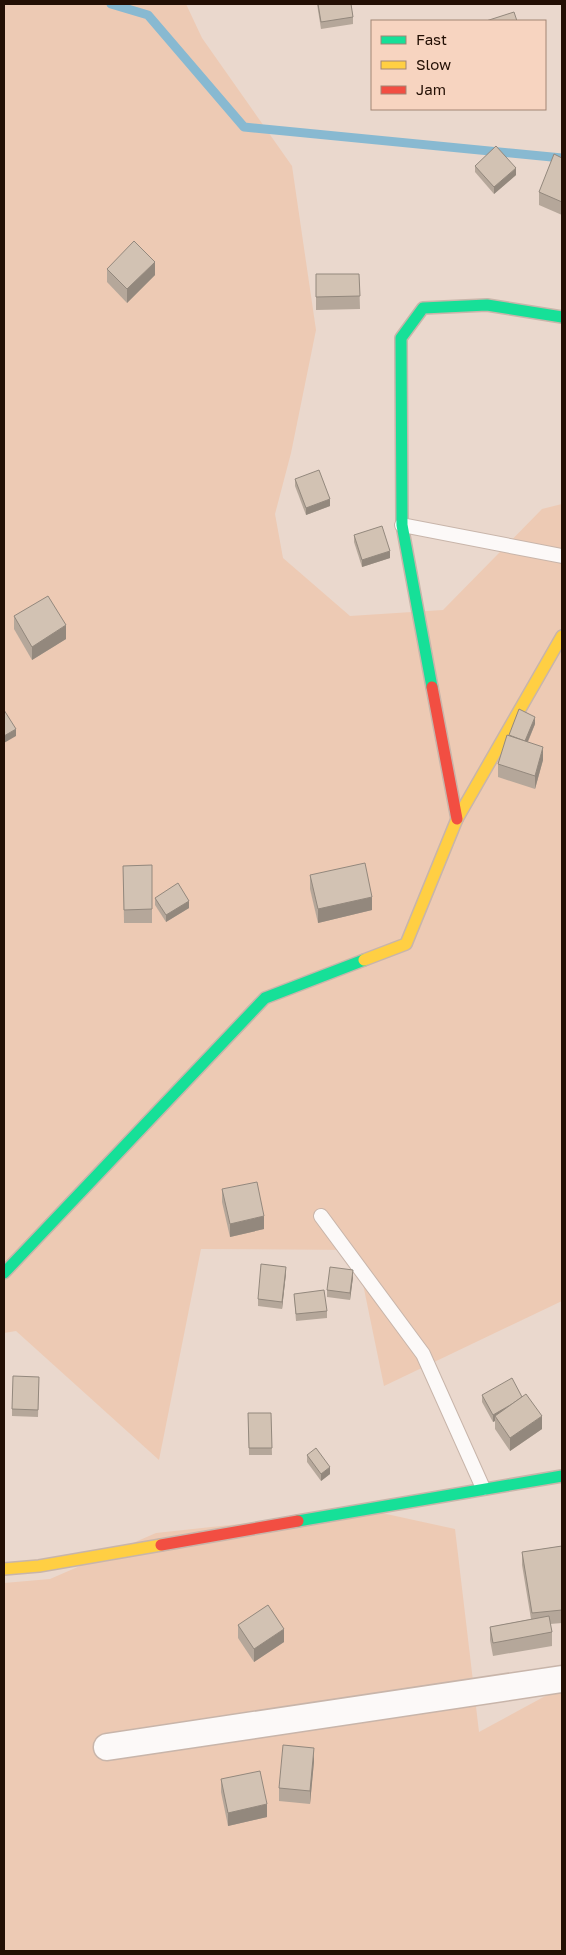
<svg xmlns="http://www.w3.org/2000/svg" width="566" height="1955" viewBox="0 0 566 1955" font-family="'Golos Text',sans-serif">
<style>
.green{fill:#edcab4}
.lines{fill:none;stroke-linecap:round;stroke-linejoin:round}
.stream{stroke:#88b9d1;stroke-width:9}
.lane-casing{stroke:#c8b5aa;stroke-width:16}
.street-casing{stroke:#c8b5aa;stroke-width:29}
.fast-casing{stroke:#c8b5aa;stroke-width:14}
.slow-casing{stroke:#c8b5aa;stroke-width:14}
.jam-casing{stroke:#c8b5aa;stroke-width:14}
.lane{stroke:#fcf9f8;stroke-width:14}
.street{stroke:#fcf9f8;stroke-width:26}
.fast{stroke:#16e098;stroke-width:11}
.slow{stroke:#ffcf43;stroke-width:11}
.jam{stroke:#f24e42;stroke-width:11}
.wall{fill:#b5a79a}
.shaded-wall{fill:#93887d}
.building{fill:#d2c2b3;stroke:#93887d}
</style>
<rect width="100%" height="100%" fill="#ead8cd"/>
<g class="green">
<polygon points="4,4 186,4 202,38 292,166 316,330 291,453 275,514 283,558 350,616 443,610 542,509 562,504 562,1301 384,1386 356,1250 201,1249 159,1460 16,1331 4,1333"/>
<polygon points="368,1510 455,1529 479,1732 562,1687 562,1951 4,1951 4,1583 50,1579 156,1533"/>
</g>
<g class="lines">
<polyline class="stream" points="111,4 148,15 244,127 562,158"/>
<defs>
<g id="lane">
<polyline points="402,525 562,556"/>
<polyline points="321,1216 423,1354 483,1488"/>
</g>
<polyline id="street" points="107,1747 562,1679"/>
<g id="fast">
<polyline points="432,687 402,525 401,338 423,308 487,305 562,317"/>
<polyline points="4,1273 265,998 364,960"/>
<polyline points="298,1521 562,1476"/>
</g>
<g id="slow">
<polyline points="364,960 406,944 457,819 562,636"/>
<polyline points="4,1569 39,1566 161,1545"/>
</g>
<g id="jam">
<polyline points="432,687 457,819"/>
<polyline points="161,1545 298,1521"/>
</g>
</defs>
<use href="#lane" class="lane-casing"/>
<use href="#street" class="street-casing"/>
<use href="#fast" class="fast-casing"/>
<use href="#slow" class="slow-casing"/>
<use href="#jam" class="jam-casing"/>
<use href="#lane" class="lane"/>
<use href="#street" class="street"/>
<use href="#fast" class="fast"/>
<use href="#slow" class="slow"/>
<use href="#jam" class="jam"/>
</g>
<g class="wall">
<polygon points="317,4 351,4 353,17 353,24 321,29"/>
<polygon points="562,158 562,215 539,205 539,192"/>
<polygon points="475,166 516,175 494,194 475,172"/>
<polygon points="107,269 155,275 127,303 107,282"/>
<polygon points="316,274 359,274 360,309 316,310"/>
<polygon points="295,479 330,506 306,515 295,486"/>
<polygon points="354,535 390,558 362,567 354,542"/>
<polygon points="14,616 66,639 32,660 14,629"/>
<polygon points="535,724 528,742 543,760 535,789 498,777 498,764 509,736"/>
<polygon points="152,865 152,923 124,923 123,866"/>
<polygon points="310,875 372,910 318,923 310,889"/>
<polygon points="155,898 189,908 166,922 155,905"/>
<polygon points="222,1189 264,1229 230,1237 222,1202"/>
<polygon points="286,1273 282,1309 258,1306 258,1299"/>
<polygon points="353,1277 350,1300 327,1297 327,1290"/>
<polygon points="294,1294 327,1311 327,1318 296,1321"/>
<polygon points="39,1377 38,1417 12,1416 12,1409"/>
<polygon points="482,1395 542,1429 510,1451 495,1429 495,1421 493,1422 482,1402"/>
<polygon points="248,1413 271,1413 272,1455 249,1455"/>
<polygon points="307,1455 330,1474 321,1481 307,1462"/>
<polygon points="562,1546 562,1623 550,1624 552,1632 552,1646 493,1656 490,1640 490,1627 531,1619 522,1565 522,1552"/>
<polygon points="238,1625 284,1642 254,1662 238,1638"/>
<polygon points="314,1761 310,1804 279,1801 279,1788"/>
<polygon points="221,1779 267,1817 228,1826 221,1792"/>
</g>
<g class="shaded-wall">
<polygon points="516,168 516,175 494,194 494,187"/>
<polygon points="155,262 155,275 127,303 127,289"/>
<polygon points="330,499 330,506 306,515 306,508"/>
<polygon points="390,551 390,558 362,567 362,560"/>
<polygon points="66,625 66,639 32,660 32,647"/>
<polygon points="535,717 535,724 525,748 525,741"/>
<polygon points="16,729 16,736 4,743 4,736"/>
<polygon points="543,747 543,760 535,789 535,776"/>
<polygon points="372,897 372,910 318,923 318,909"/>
<polygon points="189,901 189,908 166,922 166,915"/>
<polygon points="264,1216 264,1229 230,1237 230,1224"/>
<polygon points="286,1267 286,1273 282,1309 282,1302"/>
<polygon points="353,1270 353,1277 350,1300 350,1293"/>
<polygon points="523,1398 495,1416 495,1421 493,1422 493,1415"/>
<polygon points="542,1416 542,1429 510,1451 510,1438"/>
<polygon points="330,1467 330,1474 321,1481 321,1474"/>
<polygon points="284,1629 284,1642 254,1662 254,1649"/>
<polygon points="314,1748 314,1761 310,1804 310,1791"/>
<polygon points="267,1804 267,1817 228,1826 228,1813"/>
</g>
<g class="building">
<polygon points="318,4 351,4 353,17 321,22"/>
<polygon points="514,12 517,21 486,21"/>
<polygon points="496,146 516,168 494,187 475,166"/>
<polygon points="554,154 562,158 562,202 539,192"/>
<polygon points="134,241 155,262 127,289 107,269"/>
<polygon points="316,274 359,274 360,296 316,297"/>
<polygon points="319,470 330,499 306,508 295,479"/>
<polygon points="382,526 390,551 362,560 354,535"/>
<polygon points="48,596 66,625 32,647 14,616"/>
<polygon points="519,709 535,717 525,741 509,735"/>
<polygon points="4,710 16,729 4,736"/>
<polygon points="507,735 543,747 535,776 498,764"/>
<polygon points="365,863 372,897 318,909 310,875"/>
<polygon points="152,865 152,909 124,910 123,866"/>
<polygon points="178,883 189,901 166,915 155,898"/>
<polygon points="257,1182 264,1216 230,1224 222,1189"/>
<polygon points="261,1264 286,1267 282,1302 258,1299"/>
<polygon points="330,1267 353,1270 350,1293 327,1290"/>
<polygon points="324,1290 327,1311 296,1314 294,1294"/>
<polygon points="13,1376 39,1377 38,1410 12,1409"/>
<polygon points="512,1378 522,1397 512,1404 493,1415 482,1395"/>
<polygon points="526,1394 542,1416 510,1438 495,1416"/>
<polygon points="248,1413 271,1413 272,1448 249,1448"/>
<polygon points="316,1448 330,1467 321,1474 307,1455"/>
<polygon points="562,1546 562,1610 532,1613 522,1552"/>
<polygon points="268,1605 284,1629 254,1649 238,1625"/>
<polygon points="549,1616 552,1632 493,1643 490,1627"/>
<polygon points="283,1745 314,1748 310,1791 279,1788"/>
<polygon points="260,1771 267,1804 228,1813 221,1779"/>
</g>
<rect width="566" height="1955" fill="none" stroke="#230f04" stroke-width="10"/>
<rect x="371" y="20" width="175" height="90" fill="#f7d4c0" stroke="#a28575"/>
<rect x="381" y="36" width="25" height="8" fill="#16e098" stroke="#a28575"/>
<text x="416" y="45" font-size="15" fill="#230f04">Fast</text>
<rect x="381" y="61" width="25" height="8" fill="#ffcf43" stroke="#a28575"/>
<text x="416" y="70" font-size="15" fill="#230f04">Slow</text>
<rect x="381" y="86" width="25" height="8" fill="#f24e42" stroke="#a28575"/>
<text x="416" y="95" font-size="15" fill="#230f04">Jam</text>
</svg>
